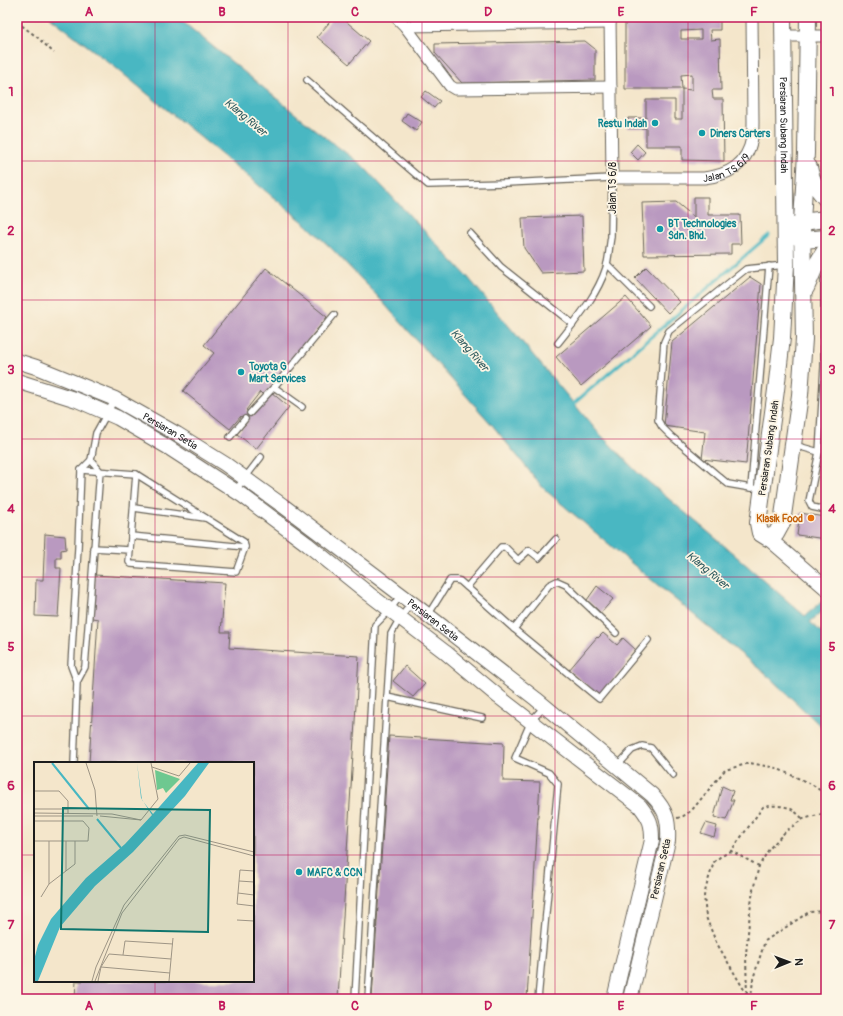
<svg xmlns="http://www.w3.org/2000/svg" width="843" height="1016" viewBox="0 0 843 1016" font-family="Pangolin,sans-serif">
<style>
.water{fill:#48b7c2;stroke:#326a6f}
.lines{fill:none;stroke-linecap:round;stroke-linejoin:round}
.stream{stroke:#48b7c2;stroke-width:3}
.building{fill:#b999c0;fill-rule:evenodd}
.service-casing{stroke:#686359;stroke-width:8}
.minor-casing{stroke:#686359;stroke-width:13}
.tertiary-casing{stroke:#686359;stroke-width:16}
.secondary-casing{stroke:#686359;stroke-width:18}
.path{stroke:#686359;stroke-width:2;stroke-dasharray:3 3;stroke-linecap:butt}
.service{stroke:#fff;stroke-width:5.5}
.minor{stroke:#fff;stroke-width:11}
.tertiary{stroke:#fff;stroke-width:14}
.secondary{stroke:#fff;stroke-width:16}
.grid{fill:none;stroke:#c2185b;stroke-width:1;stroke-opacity:0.55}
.culture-dot{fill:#0f9aa8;stroke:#fcf5e5;stroke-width:1.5}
.food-dot{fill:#e8710a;stroke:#fcf5e5;stroke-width:1.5}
.labels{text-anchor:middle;stroke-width:3.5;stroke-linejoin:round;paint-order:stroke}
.culture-label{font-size:10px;font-weight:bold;fill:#0d838f;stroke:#fcf5e5;text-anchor:start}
.street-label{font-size:10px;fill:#1c1c1c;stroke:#fcf5e5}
.food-label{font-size:10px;font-weight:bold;fill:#c56008;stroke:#fcf5e5;text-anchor:end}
.water-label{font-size:11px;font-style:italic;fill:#2e5a5e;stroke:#fcf5e5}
.inset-river{fill:none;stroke:#48b7c2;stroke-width:2}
.inset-road{fill:none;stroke:#9e9585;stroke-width:1}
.view{fill:#0f766e;fill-opacity:0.15;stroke:#0f766e;stroke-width:2}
.inset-edge{fill:none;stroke:#1c1c1c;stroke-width:2}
.neatline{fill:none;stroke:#c2185b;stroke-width:1.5}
.grid-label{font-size:13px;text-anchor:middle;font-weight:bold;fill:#c2185b}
</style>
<rect width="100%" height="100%" fill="#fcf5e5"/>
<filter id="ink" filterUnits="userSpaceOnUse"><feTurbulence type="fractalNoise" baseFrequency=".025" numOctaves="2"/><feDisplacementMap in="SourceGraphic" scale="8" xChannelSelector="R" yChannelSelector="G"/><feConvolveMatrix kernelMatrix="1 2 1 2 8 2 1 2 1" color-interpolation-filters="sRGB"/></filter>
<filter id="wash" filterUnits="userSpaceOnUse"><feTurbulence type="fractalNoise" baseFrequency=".012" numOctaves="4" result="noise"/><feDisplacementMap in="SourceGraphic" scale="16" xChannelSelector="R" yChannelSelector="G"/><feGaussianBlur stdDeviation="0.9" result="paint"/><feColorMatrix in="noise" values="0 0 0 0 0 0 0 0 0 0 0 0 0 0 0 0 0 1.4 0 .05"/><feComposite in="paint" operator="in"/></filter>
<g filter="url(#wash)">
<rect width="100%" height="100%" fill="#f4e6cb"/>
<polygon class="water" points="50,17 177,17 309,125 362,165 466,275 596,430 638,473 714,537 805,616 826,598 826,608 810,622 826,636 826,731 769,677 642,572 544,489 493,426 371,289 332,249 307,225 116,68"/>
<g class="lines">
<polyline class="stream" points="571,406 769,235"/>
</g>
<g id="blocks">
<g class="building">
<polygon points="334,17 341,17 369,41 349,64 317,37"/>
<path d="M644 17H720V30H710L711 40 720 39 721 90H712L713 99H723L724 161 682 160V146H646V128H628V118H646V100H675V119H682V89L692 90V74L681 75 682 89H625V18H644ZM701 30V39H681V31Z"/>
<polygon points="585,41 595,49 595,80 462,83 435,53 435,44"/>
<polygon points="426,91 440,101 434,108 421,97"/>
<polygon points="407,113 422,122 416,131 402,121"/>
<polygon points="637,144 645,152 638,160 630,152"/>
<polygon points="694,197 708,197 708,215 740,215 741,244 731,244 731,254 644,255 642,203 676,202 694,217"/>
<polygon points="582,216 584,271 541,273 524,248 522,218"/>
<polygon points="646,267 680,302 668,313 635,278"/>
<polygon points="266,268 327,317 264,396 260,392 246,410 253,415 271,392 289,407 256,449 237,434 248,421 241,416 230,429 183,391 214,353 204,345"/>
<polygon points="750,277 761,284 746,464 702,459 705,432 664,426 672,342"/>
<polygon points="626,297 651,326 581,386 556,357"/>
<polygon points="800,513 826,517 826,539 797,535"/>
<polygon points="45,534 65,536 66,549 61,550 61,558 56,558 56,568 61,568 58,617 35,616 36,580 43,580"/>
<polygon points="95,575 225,583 221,632 230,632 229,648 359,656 338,999 75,999 76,981 253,981 253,763 89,763 98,619 92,618"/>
<polygon points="597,586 613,599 601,613 587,600"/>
<polygon points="603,633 617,645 623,638 636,650 626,662 627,664 599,696 569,670 597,637 598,638"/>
<polygon points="405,666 425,684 413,697 393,681"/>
<polygon points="389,736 504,743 503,781 540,782 527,999 372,999"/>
<polygon points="722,786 733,791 730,800 734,800 726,820 714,817"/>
<polygon points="706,823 717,826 714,837 701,833"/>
</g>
</g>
</g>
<g filter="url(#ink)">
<use href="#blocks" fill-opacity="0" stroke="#686359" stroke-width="1"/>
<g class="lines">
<defs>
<g id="service">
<path d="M307 80 428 185 506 183 612 178 611 237C609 247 609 258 606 268 597 296 576 320 558 343"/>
<polyline points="470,233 501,267 573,324"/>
<polyline points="607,264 649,306"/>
<polyline points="826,277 824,280 824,367 819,452 809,501 812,507 826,510"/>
<polyline points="274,387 302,407"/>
<polyline points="250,413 274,387 334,315"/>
<polyline points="230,437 245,419"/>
<polyline points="794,445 819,452"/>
<polyline points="81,470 136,474 244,542 245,547 236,572 131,564 129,562 130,550 93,548"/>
<polyline points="751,488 728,484 671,436 662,427 658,420 664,342 669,331 746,269 785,265"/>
<polyline points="753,488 751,488 769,266"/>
<polyline points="235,491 261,457"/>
<polyline points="134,508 205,518"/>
<polyline points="131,536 245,547"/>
<polyline points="130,550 136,474"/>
<polyline points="467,587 501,547 505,547 518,560 529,550 539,558 556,539"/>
<polyline points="428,615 450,580 456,580 460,581 514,629 599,699 648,640"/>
<polyline points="514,629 549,585 557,581 566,585 616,633"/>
<polyline points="77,682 85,667 100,471 91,460"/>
<polyline points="387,697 482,718"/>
<polyline points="74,763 77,682 71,666 78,548 81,470 91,460 96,433 115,399"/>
<polyline points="618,765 632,750 642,746 651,748 673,775"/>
<polyline points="355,999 375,625 390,610 400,596"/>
<polyline points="368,999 391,634 400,618 412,603"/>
<polyline points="538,999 558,784 549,773 515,758 531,721 545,706"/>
</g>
<g id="minor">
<polyline points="396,17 405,26 450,86 455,89 460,89 611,87"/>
<path id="s1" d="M610 17 612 178H704C729 175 747 165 752 138 753 133 753 127 753 122L752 17"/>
<polyline points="405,26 610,23"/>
<polyline points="783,36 826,36"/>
</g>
<g id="tertiary">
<path id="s2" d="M17 361 36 367 115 399 177 434 225 464 282 505 412 603 536 699 652 795C667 811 669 820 668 841L630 999"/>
<path d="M17 381 77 400 118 418 166 446 243 496 307 544 369 594 445 652 499 697 640 806C650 819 652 823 652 840L614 999"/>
<polyline points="768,538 826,588"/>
</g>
<g id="secondary">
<path id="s3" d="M783 17 786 265 782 338 776 390 758 523 760 533 768 538 776 534 782 523 800 395 804 339 802 222 806 153 808 17"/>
<path d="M809 167C812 182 816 188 826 199"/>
<polyline points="794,226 802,222 826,219"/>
<polyline points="794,235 803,240 826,238"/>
<polyline points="806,288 815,267 824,252 826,251"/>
</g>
</defs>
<use href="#service" class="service-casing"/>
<use href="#minor" class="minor-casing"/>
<use href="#tertiary" class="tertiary-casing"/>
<use href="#secondary" class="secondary-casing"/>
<g class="path">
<polyline points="17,22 37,37 54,53"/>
<polyline points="677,818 682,817 692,810 725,770 750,763 776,768 813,785 826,795"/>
<polyline points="731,851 720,857 714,862 707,884 704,896 706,917 716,942 746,993"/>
<path d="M759 866 731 851 763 807C772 805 785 805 793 810 797 813 800 816 803 819"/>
<polyline points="747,999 746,954 750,912 753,890 759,866 769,849 786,831 803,819 826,813"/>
<polyline points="751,999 753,979 765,941 809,912 826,911"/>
</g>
<use href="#service" class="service"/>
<use href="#minor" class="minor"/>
<use href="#tertiary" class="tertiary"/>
<use href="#secondary" class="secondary"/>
</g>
</g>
<path class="grid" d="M155 17V763M288 17V999M422 17V999M555 17V999M688 17V999M17 161H826M17 300H826M17 439H826M17 577H826M17 716H826M17 855H35M253 855H826M155 981V999"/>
<g class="culture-dot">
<circle cx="655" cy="123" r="4"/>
<circle cx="702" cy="133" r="4"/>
<circle cx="660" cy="229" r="4"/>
<circle cx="241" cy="372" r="4"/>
<circle cx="299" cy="872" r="4"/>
</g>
<circle class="food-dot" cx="811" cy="518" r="4"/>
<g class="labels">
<g class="culture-label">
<text x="647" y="127" text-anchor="end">Restu Indah</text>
<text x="710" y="137">Diners Carters</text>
<text x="668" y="227">BT Technologies<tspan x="668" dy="12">Sdn. Bhd.</tspan></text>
<text x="249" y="370">Toyota G<tspan x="249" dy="12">Mart Services</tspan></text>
<text x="307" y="876">MAFC &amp; CCN</text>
</g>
<g class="street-label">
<text dy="4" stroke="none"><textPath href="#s3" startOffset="108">Persiaran Subang Indah</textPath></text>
<text dy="4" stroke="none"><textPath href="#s1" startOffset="278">Jalan TS 6/9</textPath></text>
<text transform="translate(612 188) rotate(-90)" y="4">Jalan TS 6/8</text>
<text dy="4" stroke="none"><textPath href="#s2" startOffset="169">Persiaran Setia</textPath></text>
<text transform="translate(768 448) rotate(-82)" y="4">Persiaran Subang Indah</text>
<text dy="4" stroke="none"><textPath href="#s2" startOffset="493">Persiaran Setia</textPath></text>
<text transform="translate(660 869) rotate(-77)" y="4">Persiaran Setia</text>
</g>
<g class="food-label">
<text x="803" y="522">Klasik Food</text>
</g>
<g class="water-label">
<text transform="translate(246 117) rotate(40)" y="4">Klang River</text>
<text transform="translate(470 350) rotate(49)" y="4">Klang River</text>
<text transform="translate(708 570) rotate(40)" y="4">Klang River</text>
</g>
</g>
<g transform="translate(34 762)">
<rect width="220" height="220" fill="#f4e6cb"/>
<path d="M121 8 146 17 132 31 129 26 123 28Z" fill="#6ec890"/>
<path d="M103 1 108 38 119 52 164 1H175L151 34 99 90 61 124 26 165 4 219H0V198L4 183 17 157 52 116 91 82 118 53 107 36Z" fill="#48b7c2"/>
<path class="inset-river" d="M18 1 55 47M63 57 87 86"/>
<path class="inset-road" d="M52 1 61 28 63 54M118 5 145 14 156 1M0 29H25L34 39V52M0 47H34M0 51 78 52 107 58M0 54H59M66 54 107 58M107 58 124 37 117 1M0 59H49L55 66 54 79H0M15 79V122M32 109V79M220 109 206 108 203 142 220 144M205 119 220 120M204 131 220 133M7 135 15 122 41 102V79M203 158 220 159M89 193 91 179 139 182M67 205 136 211M58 219 62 205 90 143 145 74 151 73 220 90M61 219 88 151 145 77 150 75 220 94M64 219 67 205 75 192 137 197M135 219 139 176"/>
<path class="view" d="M29 46 176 48 174 170 27 167Z"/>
<rect width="220" height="220" class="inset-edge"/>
</g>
<rect width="843" height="1016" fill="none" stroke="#fcf5e5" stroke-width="44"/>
<g transform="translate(789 962) rotate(89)" stroke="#fcf5e5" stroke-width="3" paint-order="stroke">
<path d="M0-3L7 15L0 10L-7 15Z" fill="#1c1c1c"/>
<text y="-6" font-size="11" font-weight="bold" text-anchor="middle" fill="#1c1c1c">N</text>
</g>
<rect x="22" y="22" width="799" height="972" class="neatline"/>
<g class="grid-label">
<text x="89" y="16">A</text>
<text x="222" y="16">B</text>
<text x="355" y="16">C</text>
<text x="488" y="16">D</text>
<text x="621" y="16">E</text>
<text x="754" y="16">F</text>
<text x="11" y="96">1</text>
<text x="832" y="96">1</text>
<text x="11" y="235">2</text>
<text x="832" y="235">2</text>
<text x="11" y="374">3</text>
<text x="832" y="374">3</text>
<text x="11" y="513">4</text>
<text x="832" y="513">4</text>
<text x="11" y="651">5</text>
<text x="832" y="651">5</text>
<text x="11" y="790">6</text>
<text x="832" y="790">6</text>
<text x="11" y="929">7</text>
<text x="832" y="929">7</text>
<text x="89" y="1010">A</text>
<text x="222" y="1010">B</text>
<text x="355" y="1010">C</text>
<text x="488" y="1010">D</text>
<text x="621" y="1010">E</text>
<text x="754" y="1010">F</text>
</g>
</svg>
